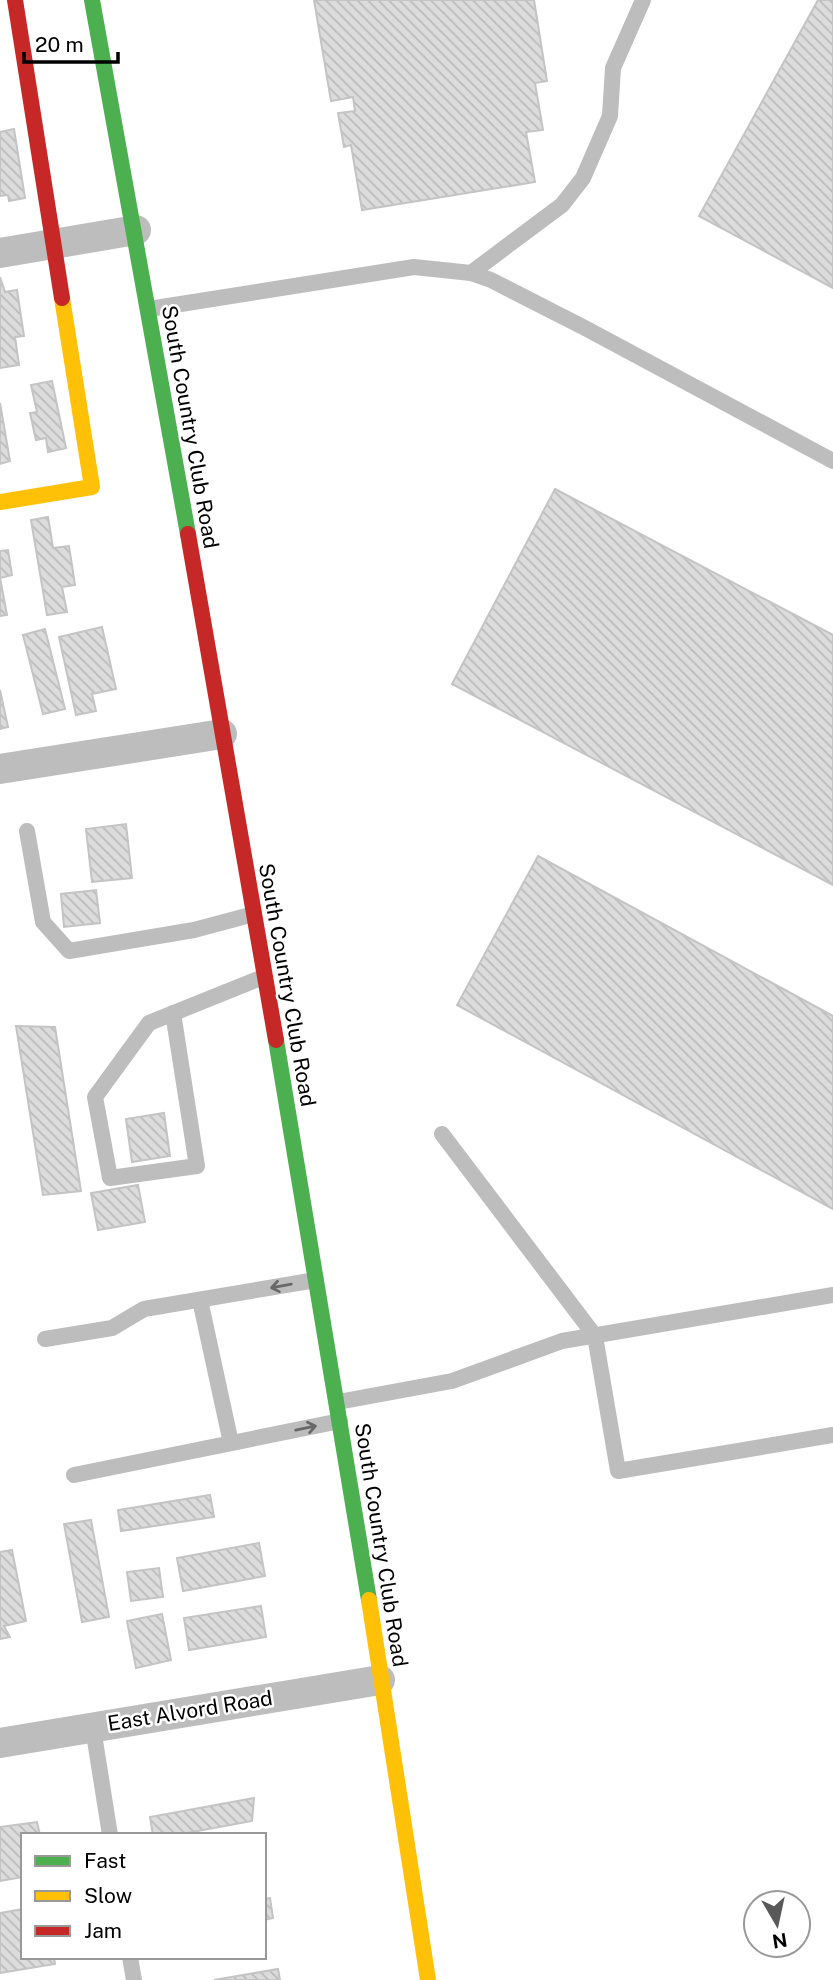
<svg xmlns="http://www.w3.org/2000/svg" width="833" height="1980" viewBox="0 0 833 1980" font-family="'Public Sans',sans-serif">
<style>
.building{fill:url(#building-back-hatch);stroke:#c4c4c4;stroke-width:2}
.lines{fill:none;stroke-linecap:round;stroke-linejoin:round}
.lane{stroke:#bdbdbd;stroke-width:16}
.street{stroke:#bdbdbd;stroke-width:30}
.fast{stroke:#4caf50;stroke-width:16}
.slow{stroke:#ffc107;stroke-width:16}
.jam{stroke:#c62828;stroke-width:16}
.oneway{stroke:#686868}
.labels{text-anchor:middle;stroke-width:5;stroke-linejoin:round;paint-order:stroke}
.street-label{font-size:21px;fill:#000;stroke:#fff}
</style>
<defs>
<pattern id="building-back-hatch" width="6" height="6" patternUnits="userSpaceOnUse" patternTransform="scale(1.75)"><rect width="6" height="6" fill="#dcdcdc"/><path d="M-1 5l2 2M0 0l6 6M5-1l2 2" fill="none" stroke="#bbb"/></pattern>
</defs>
<rect width="100%" height="100%" fill="#fff"/>
<g class="building">
<polygon points="314,0 534,0 547,81 535,83 543,130 526,132 535,182 362,210 351,145 344,147 338,113 355,111 353,97 331,101"/>
<polygon points="818,0 833,0 833,288 699,216"/>
<polygon points="14,129 25,198 9,201 8,195 0,196 0,132"/>
<polygon points="0,277 5,292 17,290 24,336 15,337 19,365 0,368"/>
<polygon points="52,381 66,448 48,452 46,438 36,440 30,413 37,412 31,385"/>
<polygon points="0,403 10,461 0,464"/>
<polygon points="555,489 833,635 833,885 452,684"/>
<polygon points="48,517 53,548 69,546 75,585 62,587 67,612 47,615 31,520"/>
<polygon points="8,550 12,575 0,578 7,615 0,616 0,551"/>
<polygon points="102,627 116,689 92,694 96,711 76,715 59,637"/>
<polygon points="45,629 65,709 43,714 23,635"/>
<polygon points="0,690 8,727 0,729"/>
<polygon points="126,824 132,878 92,882 86,829"/>
<polygon points="538,856 833,1016 833,1209 457,1005"/>
<polygon points="96,890 100,923 64,927 61,894"/>
<polygon points="16,1026 55,1027 81,1191 43,1195"/>
<polygon points="164,1113 170,1156 132,1162 126,1119"/>
<polygon points="138,1185 145,1222 98,1230 91,1193"/>
<polygon points="210,1495 214,1517 121,1531 118,1510"/>
<polygon points="91,1520 109,1617 82,1622 64,1524"/>
<polygon points="259,1543 265,1576 183,1591 177,1558"/>
<polygon points="12,1550 26,1621 4,1626 10,1637 0,1639 0,1552"/>
<polygon points="159,1568 163,1597 131,1601 127,1572"/>
<polygon points="261,1606 266,1637 189,1650 184,1618"/>
<polygon points="162,1614 171,1660 136,1668 127,1621"/>
<polygon points="254,1798 252,1821 176,1835 153,1835 150,1817"/>
<polygon points="37,1822 40,1835 23,1835 23,1877 0,1881 0,1827"/>
<polygon points="270,1898 273,1918 264,1920 264,1899"/>
<polygon points="23,1909 23,1957 54,1957 55,1964 0,1973 0,1913"/>
<polygon points="278,1969 280,1980 214,1980"/>
</g>
<g class="lines">
<g class="lane">
<polyline points="471,273 562,205 583,178 610,116 613,68 643,0"/>
<polyline points="149,309 414,267 471,273 491,280 585,328 833,461"/>
<polyline points="27,831 43,922 69,951 194,930 254,914"/>
<polyline points="173,1013 197,1166 110,1178 95,1097 149,1023 263,977"/>
<polyline points="442,1134 595,1336 618,1471 833,1435"/>
<polyline points="200,1300 231,1443"/>
<polyline points="45,1339 112,1328 144,1309 316,1280"/>
<polyline points="338,1402 452,1381 562,1341 833,1295"/>
<polyline points="74,1475 340,1421"/>
<polyline points="93,1728 110,1835"/>
<polyline points="130,1957 134,1980"/>
</g>
<g class="street">
<polyline points="0,253 136,230"/>
<polyline points="0,769 222,734"/>
<polyline points="0,1743 380,1680"/>
</g>
<g class="fast">
<polyline points="92,0 188,534"/>
<polyline points="276,1040 369,1600"/>
</g>
<g class="slow">
<polyline points="0,502 92,487 62,298"/>
<polyline points="369,1600 428,1980"/>
</g>
<g class="jam">
<polyline points="15,0 62,298"/>
<polyline points="188,534 276,1040"/>
</g>
</g>
<defs><path id="oneway-shaft" d="M-6 0H5M1.5-3L5.5 0L1.5 3" fill="none" stroke-width="1.6" stroke-linecap="round" stroke-linejoin="round" transform="scale(1.75)"/></defs>
<g class="oneway">
<use href="#oneway-shaft" transform="translate(281 1286) rotate(170)"/>
<use href="#oneway-shaft" transform="translate(306 1428) rotate(-12)"/>
</g>
<g class="labels">
<g class="street-label">
<text transform="translate(190 427) rotate(80)" y="7">South Country Club Road</text>
<text transform="translate(287 985) rotate(80)" y="7">South Country Club Road</text>
<text transform="translate(381 1545) rotate(81)" y="7">South Country Club Road</text>
<text transform="translate(190 1711) rotate(-9)" y="7">East Alvord Road</text>
</g>
</g>
<rect x="21" y="1833" width="245" height="126" fill="#ffffff" stroke="#999999" stroke-width="2"/>
<rect x="35" y="1856" width="35" height="10" fill="#4caf50" stroke="#999999" stroke-width="2"/>
<text x="84" y="1868" font-size="21" fill="#000000">Fast</text>
<rect x="35" y="1891" width="35" height="10" fill="#ffc107" stroke="#999999" stroke-width="2"/>
<text x="84" y="1903" font-size="21" fill="#000000">Slow</text>
<rect x="35" y="1926" width="35" height="10" fill="#c62828" stroke="#999999" stroke-width="2"/>
<text x="84" y="1938" font-size="21" fill="#000000">Jam</text>
<g transform="translate(777 1924) rotate(171)"><circle r="33" fill="#ffffff" stroke="#999999" stroke-width="2"/>
<path d="M0-5L12 26L0 18L-12 26Z" fill="#595959"/>
<text y="-10" font-size="19" font-weight="bold" text-anchor="middle" fill="#000000">N</text>
</g>
<path d="M24 52v10h94v-10" fill="none" stroke="#000000" stroke-width="3.5"/>
<text x="35" y="52" font-size="21" fill="#000000" stroke="#ffffff" stroke-width="5" paint-order="stroke">20 m</text>
</svg>
